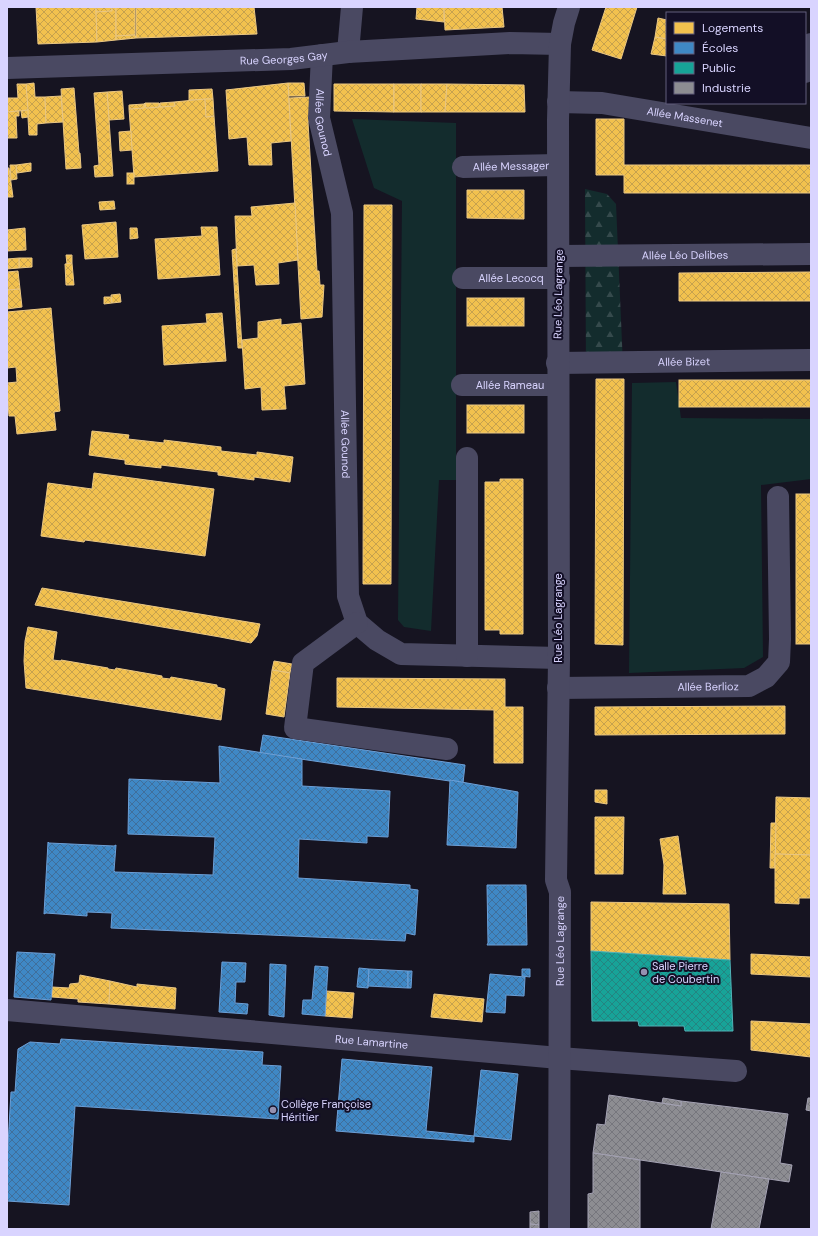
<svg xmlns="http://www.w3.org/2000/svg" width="818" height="1236" viewBox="0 0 818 1236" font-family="'DM Sans',sans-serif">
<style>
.green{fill:#132c2d}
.forest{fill:url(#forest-firs)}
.homes{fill:url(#homes-cross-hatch);stroke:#eac783}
.schools{fill:url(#schools-cross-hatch);stroke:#6d9fd6}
.public{fill:url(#public-cross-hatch);stroke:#51b2b7}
.industry{fill:url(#industry-cross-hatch);stroke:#a4a2b3}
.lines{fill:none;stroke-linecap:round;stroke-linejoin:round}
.minor{stroke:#4a4962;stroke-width:22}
.poi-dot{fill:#9591b1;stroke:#130f26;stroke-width:1.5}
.labels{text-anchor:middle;stroke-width:4;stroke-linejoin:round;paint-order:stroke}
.street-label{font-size:11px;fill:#d9d4ff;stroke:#130f26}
.poi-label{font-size:11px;fill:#d9d4ff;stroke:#130f26;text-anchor:start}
</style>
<defs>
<pattern id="forest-firs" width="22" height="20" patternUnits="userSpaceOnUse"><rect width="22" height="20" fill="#132c2d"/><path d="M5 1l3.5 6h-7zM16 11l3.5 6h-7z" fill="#354a4c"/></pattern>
<pattern id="homes-cross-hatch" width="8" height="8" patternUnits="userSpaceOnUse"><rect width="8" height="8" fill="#f2c14e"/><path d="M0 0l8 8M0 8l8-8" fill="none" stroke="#c6a14e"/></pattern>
<pattern id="schools-cross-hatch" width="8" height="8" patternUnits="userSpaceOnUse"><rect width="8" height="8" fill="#3f88c5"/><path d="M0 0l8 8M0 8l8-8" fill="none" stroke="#406f9b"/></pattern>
<pattern id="public-cross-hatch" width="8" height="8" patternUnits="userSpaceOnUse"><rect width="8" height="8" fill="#17a398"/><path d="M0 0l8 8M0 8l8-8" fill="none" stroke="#248581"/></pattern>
<pattern id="industry-cross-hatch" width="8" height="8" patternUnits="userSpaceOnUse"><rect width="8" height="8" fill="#8d8d92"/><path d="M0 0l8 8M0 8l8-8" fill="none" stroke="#76767d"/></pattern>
</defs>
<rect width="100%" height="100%" fill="#161421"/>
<g class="green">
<polygon points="352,119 456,123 456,480 439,480 431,631 404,627 398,620 402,201 374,188"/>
<polygon points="676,382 681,418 811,419 811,479 761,485 763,657 744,668 629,673 632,383"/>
</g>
<polygon class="forest" points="585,189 607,194 616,204 623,366 586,369"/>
<g class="homes">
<polygon points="36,7 96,7 97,42 38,44"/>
<polygon points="96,7 115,7 112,7 112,11 96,12"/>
<polygon points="112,7 116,7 116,40 97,42 96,12 112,11"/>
<polygon points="116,7 135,7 135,35 116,36"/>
<polygon points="136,7 254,7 257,34 136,38"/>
<polygon points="417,7 444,7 444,22 416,19"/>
<polygon points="444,7 502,7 504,27 445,30"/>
<polygon points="606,7 637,7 621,59 592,50"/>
<polygon points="658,18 667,20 667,39 655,37"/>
<polygon points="135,35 136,38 116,40 116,36"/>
<polygon points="655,37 667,39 667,56 651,54"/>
<polygon points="34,83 35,97 45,97 46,123 37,124 37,135 29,135 26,84"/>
<polygon points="288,83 304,83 305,96 289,96"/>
<polygon points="288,83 291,141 271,143 272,165 249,165 247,137 229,139 226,90"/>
<polygon points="17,84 26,84 28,110 7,112 8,98 18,98"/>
<polygon points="334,84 394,84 394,112 334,111"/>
<rect x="394" y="84" width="27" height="28"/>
<polygon points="421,84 447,84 445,112 421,112"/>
<polygon points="447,84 524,85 525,112 445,112"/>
<polygon points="74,88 79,153 80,153 81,168 66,169 61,89"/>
<polygon points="212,89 213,99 189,100 189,90"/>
<polygon points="122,91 124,119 109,120 107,92"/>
<polygon points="107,92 113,176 95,177 94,166 99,165 94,93"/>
<polygon points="61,96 63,122 46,123 45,97"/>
<polygon points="311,97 312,121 308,122 317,271 319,271 320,285 324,285 322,317 301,319 289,98"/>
<polygon points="205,99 206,117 214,116 218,171 134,177 129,109 144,108 144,104 145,103 146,108 159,107 159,103 160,107 175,106 174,102"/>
<polygon points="205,99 213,99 214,116 206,117"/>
<polygon points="174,102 175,106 160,107 160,103"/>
<polygon points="145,103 159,103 159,107 146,108"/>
<polygon points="144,104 144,108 129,109 129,105"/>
<polygon points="28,110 28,117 22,118 21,111"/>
<polygon points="19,111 19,116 16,116 17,138 7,138 7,112"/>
<polygon points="596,119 624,119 624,165 811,165 811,193 624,193 624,175 596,175"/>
<polygon points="131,131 132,150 120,151 119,132"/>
<polygon points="31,163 31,171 17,173 16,165"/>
<polygon points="10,165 16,165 17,179 11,180"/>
<polygon points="7,168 9,168 13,197 7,197"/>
<rect x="127" y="173" width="7" height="11"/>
<polygon points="467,190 524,190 524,219 467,218"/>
<polygon points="114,201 115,209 100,210 99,202"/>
<polygon points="295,203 298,260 278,263 279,284 256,285 254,265 237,266 235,216 252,216 251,207"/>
<polygon points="364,205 392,205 391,584 363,584"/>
<polygon points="116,222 118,257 85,259 82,225"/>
<polygon points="201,227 217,227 220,275 158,279 155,239 202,236"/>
<polygon points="25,228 26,250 7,251 7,230"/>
<polygon points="130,228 137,228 138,238 130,239"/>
<polygon points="235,249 236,249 242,348 238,348 232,250"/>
<polygon points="66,255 72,255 72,263 67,264"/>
<polygon points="19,258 32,258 32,267 19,268"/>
<polygon points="19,258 19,268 7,269 7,259"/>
<polygon points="72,263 74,285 66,285 65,264"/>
<polygon points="18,271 20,289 7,290 7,272"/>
<polygon points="811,272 811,301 679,301 679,273"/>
<polygon points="20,289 22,307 7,309 7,290"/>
<polygon points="120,294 121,302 112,303 111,295"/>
<polygon points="104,297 111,297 112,303 104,304"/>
<rect x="467" y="298" width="57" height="28"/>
<polygon points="51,308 60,411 54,412 56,430 17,434 15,416 9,416 7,389 7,383 17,382 16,367 7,368 7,312"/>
<polygon points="222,313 226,361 164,365 162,326 207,323 206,314"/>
<polygon points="281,319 281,325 301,323 305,384 284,386 286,409 262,410 261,387 245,389 242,340 258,338 258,322"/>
<polygon points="596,379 624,379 623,645 595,644"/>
<rect x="679" y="380" width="132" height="27"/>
<rect x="467" y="405" width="57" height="28"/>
<polygon points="92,431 129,435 128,439 164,443 164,440 221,447 221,451 257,455 257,452 293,457 290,482 254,477 254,480 218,475 218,472 161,465 161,468 125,464 125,460 89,455"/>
<polygon points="94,473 214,489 205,556 85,540 84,542 41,536 48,483 92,489"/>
<polygon points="500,479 523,479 523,634 500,634 500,630 485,630 485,482 500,482"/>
<rect x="796" y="494" width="15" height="150"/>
<polygon points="42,588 260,624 257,636 251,643 220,637 35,605"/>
<polygon points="28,627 57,632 53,660 61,661 61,660 108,668 108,669 115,670 116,668 162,676 162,678 170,679 171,677 217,685 217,687 225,689 221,720 26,688 24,661 25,641"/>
<polygon points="274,661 292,664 290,673 272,670"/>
<polygon points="272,670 290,673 284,717 266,714"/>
<polygon points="337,678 505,679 505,707 523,707 523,763 494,763 494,710 337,707"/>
<polygon points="785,706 785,734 595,735 595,707"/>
<polygon points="595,790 607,790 607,804 595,802"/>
<polygon points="776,797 811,798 811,855 775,854"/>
<polygon points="595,817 624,817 623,874 595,874"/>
<polygon points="771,823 776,823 775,868 770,868"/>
<polygon points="678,836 686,894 663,894 664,865 660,839"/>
<polygon points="775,854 811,855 811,898 799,898 799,904 775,903"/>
<polygon points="591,902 729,904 730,960 591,951"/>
<polygon points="751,954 811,957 811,977 751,974"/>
<polygon points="80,975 110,981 109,1004 78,1002 78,999 52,997 52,987 69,988 70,984 79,983"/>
<polygon points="110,981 137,987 137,984 176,988 175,1009 109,1004"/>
<polygon points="326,991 354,993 352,1018 325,1016"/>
<polygon points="434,994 484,999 482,1022 431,1017"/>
<polygon points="751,1021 811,1024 811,1057 751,1050"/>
</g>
<g class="schools">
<polygon points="263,735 465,765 463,783 260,753"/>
<polygon points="219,746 302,759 302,786 390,791 388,837 367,836 367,843 299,839 298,878 410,885 410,889 418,890 415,935 406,933 405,941 111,928 112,913 87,912 87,916 46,913 44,914 48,842 49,843 114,846 116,845 114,871 115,872 213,875 215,837 128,834 129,779 220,783"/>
<polygon points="450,780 518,792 516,848 447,845"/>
<polygon points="487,885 526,885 527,945 487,945 488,943"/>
<polygon points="17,952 55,954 51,1000 14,997"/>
<polygon points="222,962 246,963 245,982 236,982 235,1003 248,1004 247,1014 219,1012"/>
<polygon points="270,964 286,965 284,1017 269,1015"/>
<polygon points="315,966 328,967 325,1016 302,1014 303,1000 312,1000"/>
<polygon points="359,968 369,969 368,988 357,987"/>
<polygon points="369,969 408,971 408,988 368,986"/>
<polygon points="522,969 530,969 530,977 522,976"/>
<polygon points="408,971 412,971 411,988 408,988"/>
<polygon points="490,974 525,977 524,996 506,995 505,1013 486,1012"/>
<polygon points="61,1039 263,1052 262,1065 281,1066 278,1119 75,1106 69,1205 7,1201 7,1162 11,1092 15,1092 18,1049 30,1042 60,1044"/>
<polygon points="342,1059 432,1067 426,1131 474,1136 474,1142 336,1131"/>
<polygon points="481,1070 518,1074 511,1140 474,1136"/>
</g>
<polygon class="public" points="591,951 730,960 733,1031 685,1031 684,1026 639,1026 638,1021 592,1021"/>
<g class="industry">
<polygon points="609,1095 681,1106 681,1101 788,1114 780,1163 792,1165 789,1182 593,1153 597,1124 605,1125"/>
<polygon points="663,1098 681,1101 681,1106 662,1103"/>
<polygon points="808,1098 811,1098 811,1111 806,1110"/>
<polygon points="593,1153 640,1160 640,1229 588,1229 588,1194 593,1193"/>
<polygon points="721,1172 769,1179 759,1229 711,1229"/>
<polygon points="539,1211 539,1225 530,1224 530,1212"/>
<polygon points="530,1224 539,1225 539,1229 530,1229"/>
</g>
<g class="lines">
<g class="minor">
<polyline points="348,52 352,7"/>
<path id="s1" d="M322 55 319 118 342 213 348 596 357 623 377 640 401 654 559 658"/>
<path id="s2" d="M7 68 291 59 348 52 510 43 560 44"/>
<polyline points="805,72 811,44"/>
<path id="s3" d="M558 102 602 103 811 138"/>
<path id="s4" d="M463 167 558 165"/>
<path id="s5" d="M559 256 811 254"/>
<path id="s6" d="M463 278H559"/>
<path id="s7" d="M557 363 811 360"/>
<path id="s8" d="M462 385H558"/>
<polyline points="357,623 303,663 295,728 447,749"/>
<polyline points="467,656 467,458"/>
<path id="s9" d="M558 688 749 686 766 677 779 662 780 639 778 497"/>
<path id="s10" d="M7 1010 559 1058 736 1071"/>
<path id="s11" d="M559 1229 560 892 556 880 559 658 558 120 560 44 564 23 569 7"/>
</g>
</g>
<g class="poi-dot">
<circle cx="644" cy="972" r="4"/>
<circle cx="273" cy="1110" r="4"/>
</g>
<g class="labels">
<g class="street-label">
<text dy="4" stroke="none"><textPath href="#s2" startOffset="277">Rue Georges Gay</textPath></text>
<text dy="4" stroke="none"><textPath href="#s3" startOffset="128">Allée Massenet</textPath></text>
<text dy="4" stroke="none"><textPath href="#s1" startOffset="68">Allée Gounod</textPath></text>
<text dy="4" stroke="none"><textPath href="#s4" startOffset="48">Allée Messager</textPath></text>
<text dy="4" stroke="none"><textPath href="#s5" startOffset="126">Allée Léo Delibes</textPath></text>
<text dy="4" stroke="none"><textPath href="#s6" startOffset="48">Allée Lecocq</textPath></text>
<text transform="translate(558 294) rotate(-89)" y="4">Rue Léo Lagrange</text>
<text dy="4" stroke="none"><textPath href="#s7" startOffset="127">Allée Bizet</textPath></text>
<text dy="4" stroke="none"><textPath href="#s8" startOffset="48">Allée Rameau</textPath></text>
<text dy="4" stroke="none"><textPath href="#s1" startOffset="392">Allée Gounod</textPath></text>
<text transform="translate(558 618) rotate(-90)" y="4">Rue Léo Lagrange</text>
<text dy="4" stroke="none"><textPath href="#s9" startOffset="150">Allée Berlioz</textPath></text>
<text dy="4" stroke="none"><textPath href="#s11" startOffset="288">Rue Léo Lagrange</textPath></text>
<text dy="4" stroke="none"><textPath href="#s10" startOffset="366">Rue Lamartine</textPath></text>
</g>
<g class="poi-label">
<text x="652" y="970">Salle Pierre<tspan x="652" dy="13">de Coubertin</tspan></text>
<text x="281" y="1108">Collège Françoise<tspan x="281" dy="13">Héritier</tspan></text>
</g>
</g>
<rect width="818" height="1236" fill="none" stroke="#d9d4ff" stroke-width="16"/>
<rect x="666" y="12" width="140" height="92" fill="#130f26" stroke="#625e7d"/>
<rect x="674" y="22" width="20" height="12" fill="#f2c14e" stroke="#625e7d"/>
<text x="702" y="32" font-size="12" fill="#d9d4ff">Logements</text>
<rect x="674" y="42" width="20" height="12" fill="#3f88c5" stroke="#625e7d"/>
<text x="702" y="52" font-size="12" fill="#d9d4ff">Écoles</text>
<rect x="674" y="62" width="20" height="12" fill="#17a398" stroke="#625e7d"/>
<text x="702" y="72" font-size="12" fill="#d9d4ff">Public</text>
<rect x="674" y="82" width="20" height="12" fill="#8d8d92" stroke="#625e7d"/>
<text x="702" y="92" font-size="12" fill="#d9d4ff">Industrie</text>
</svg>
